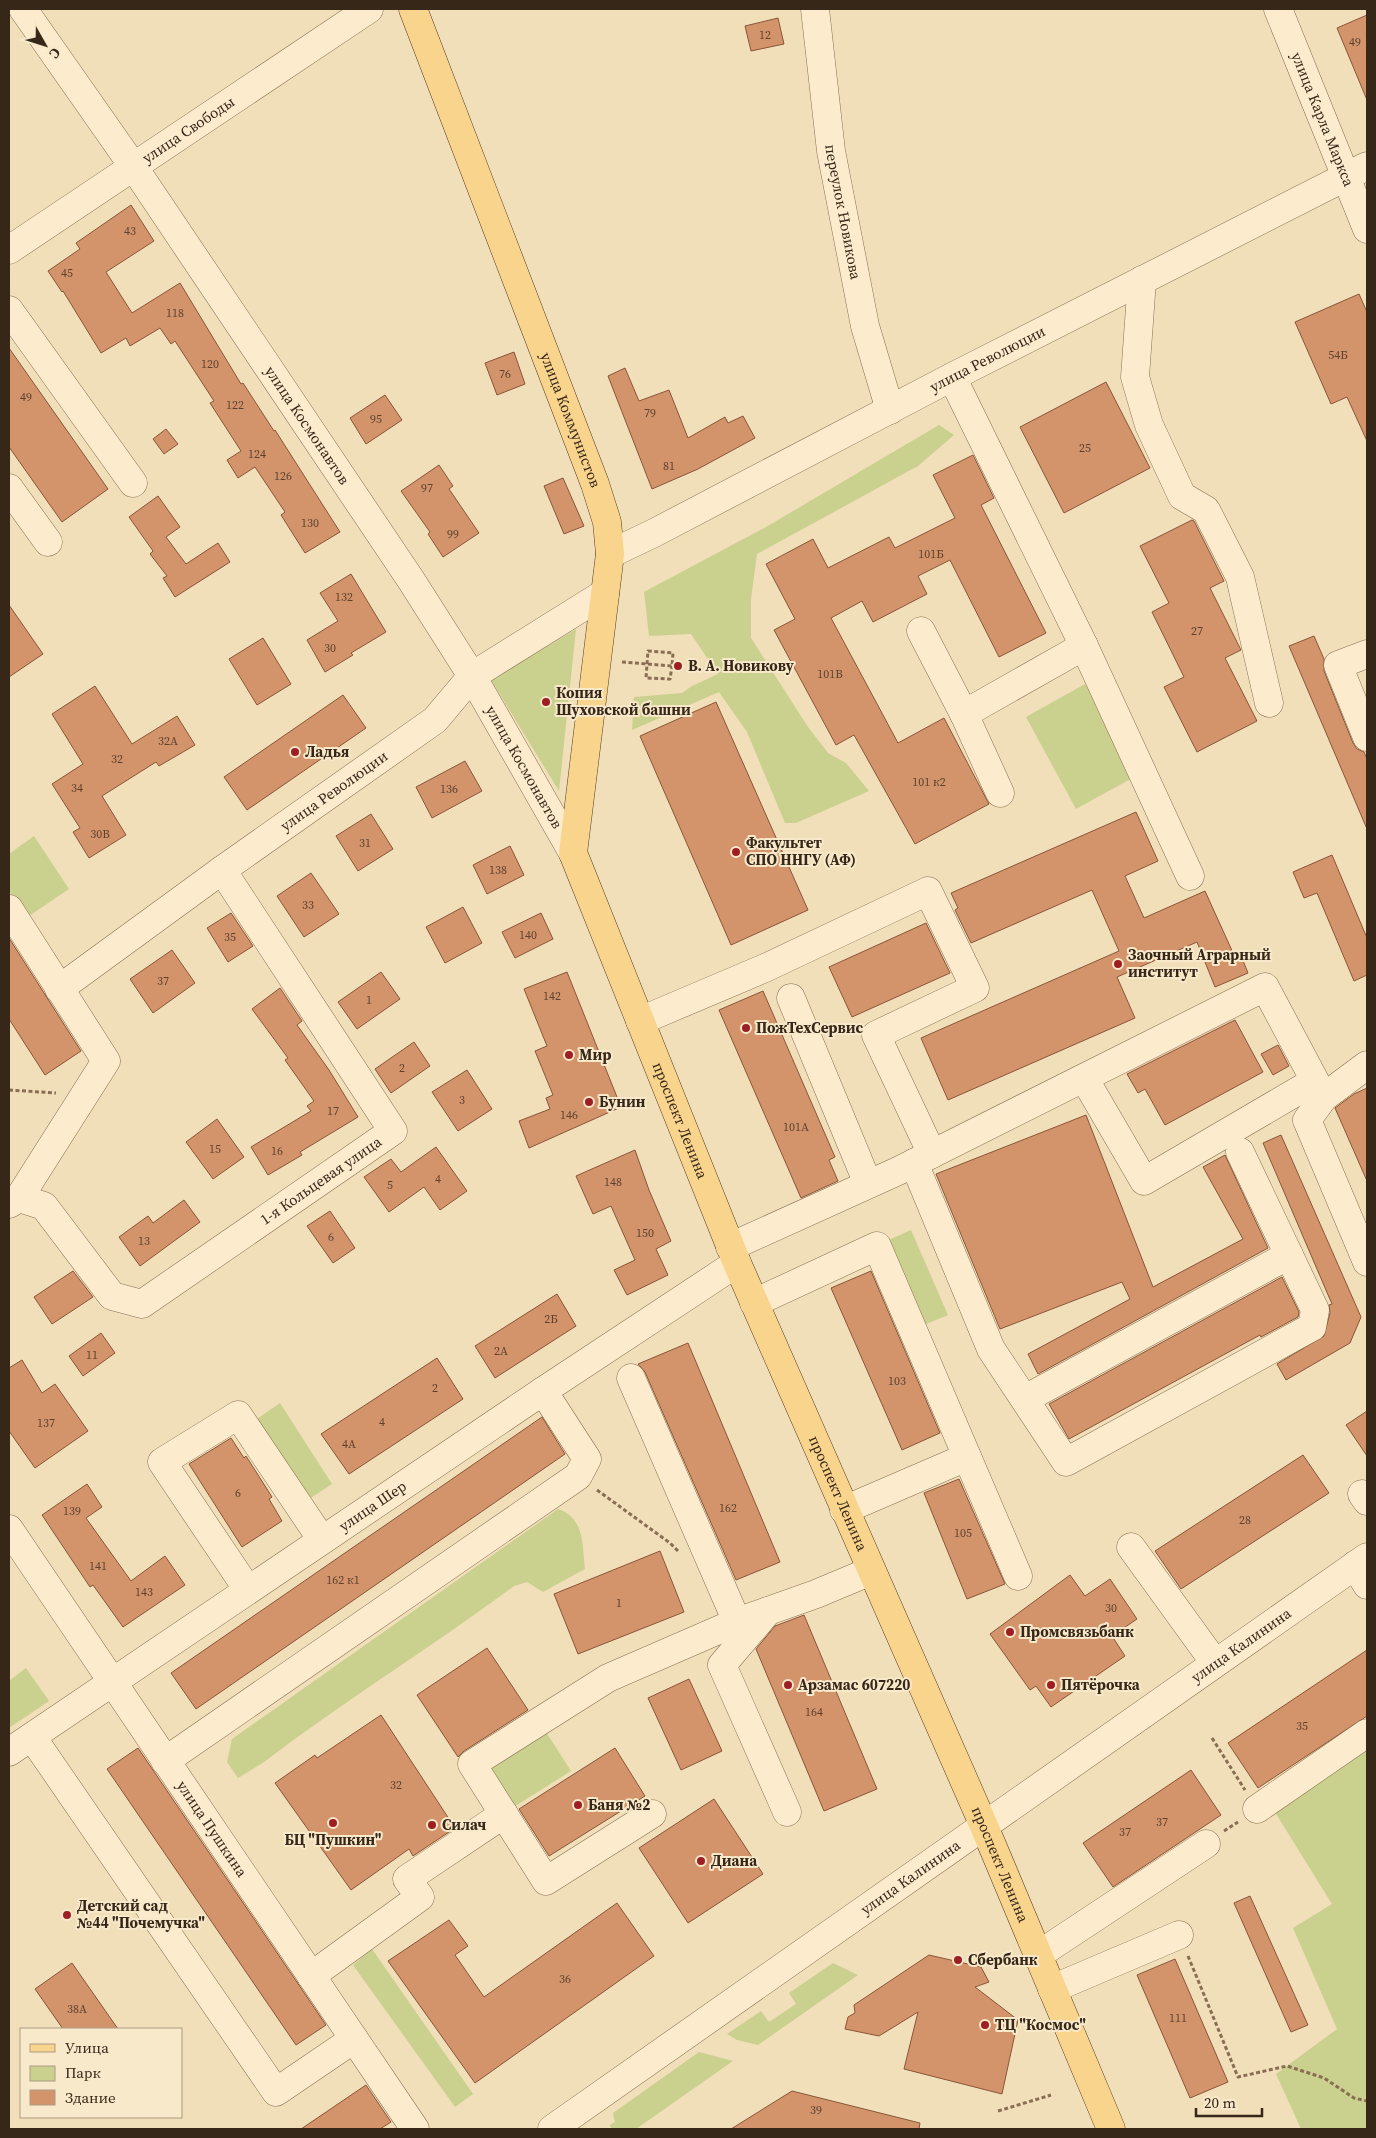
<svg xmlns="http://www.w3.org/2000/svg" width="1376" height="2138" viewBox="0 0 1376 2138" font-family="'Source Serif 4',serif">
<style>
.green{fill:#cad08d}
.building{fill:#d3946c;stroke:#8a5537}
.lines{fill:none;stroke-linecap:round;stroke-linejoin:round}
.minor-casing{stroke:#896e53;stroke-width:29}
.major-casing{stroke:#563c28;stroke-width:29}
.path{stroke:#896e53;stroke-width:3;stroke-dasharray:4 2.5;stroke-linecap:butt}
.minor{stroke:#fceccd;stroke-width:28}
.major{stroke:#f9d48c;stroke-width:28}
.poi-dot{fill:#9d1e23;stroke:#f8e9ca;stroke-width:2}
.labels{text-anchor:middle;stroke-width:4;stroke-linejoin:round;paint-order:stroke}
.number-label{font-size:12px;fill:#5e422e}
.street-label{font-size:15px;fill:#372719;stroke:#f8e9ca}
.poi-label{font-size:15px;font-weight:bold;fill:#372719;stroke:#f8e9ca;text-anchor:start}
</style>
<rect width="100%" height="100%" fill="#f1dfba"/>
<g class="green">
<polygon points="939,425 954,435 918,466 757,554 751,599 751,638 808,727 828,753 846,763 869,791 796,823 785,823 747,732 719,692 632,730 634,697 682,693 692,686 718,674 691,634 649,636 644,592 766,527"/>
<polygon points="576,629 559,791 491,680"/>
<polygon points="1085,684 1136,776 1076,809 1026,717"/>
<polygon points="34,836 69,889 26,918 9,891 9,854"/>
<polygon points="911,1230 948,1315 919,1327 882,1243"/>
<polygon points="280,1403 332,1484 306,1501 254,1421"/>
<path d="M558 1509C585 1518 582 1545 585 1569L543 1592 527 1582 514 1586C432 1647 345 1700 264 1762L238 1778 227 1762 232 1739Z"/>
<polygon points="26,1668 49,1701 9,1728 9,1681"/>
<polygon points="546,1732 571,1771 509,1810 480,1764"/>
<polygon points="1367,1740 1367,2129 1301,2129 1276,2074 1337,2029 1293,1928 1332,1904 1273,1809"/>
<polygon points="372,1949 473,2094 455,2107 353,1965"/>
<polygon points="833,1963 858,1975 758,2045 737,2040 727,2034 761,2011 769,2022 796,2004 789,1993"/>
<polygon points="699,2052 733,2061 636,2129 612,2129 610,2125 615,2122 613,2113"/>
</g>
<g class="building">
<polygon points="1367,15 1367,100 1337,28"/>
<polygon points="778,18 784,44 751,51 745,26"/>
<polygon points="131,205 154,241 106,272 132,313 180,283 241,384 243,383 274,431 275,430 340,532 305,553 281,515 285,512 255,467 238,478 227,460 241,451 210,403 214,401 175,341 171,344 160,328 130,346 126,338 101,353 63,291 62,292 48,271 80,249 76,243"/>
<polygon points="1359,294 1367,312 1367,441 1347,397 1331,404 1295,322"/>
<polygon points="9,348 108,489 62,522 9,447"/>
<polygon points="514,352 525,384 497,395 485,363"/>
<polygon points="625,368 639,401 669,390 688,438 725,417 728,423 743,416 755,438 698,469 652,489 608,376"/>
<polygon points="1106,382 1150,468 1064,513 1020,427"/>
<polygon points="385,395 402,420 366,444 350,418"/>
<polygon points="166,429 178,444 164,454 153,439"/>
<polygon points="973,455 994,498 981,505 1046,633 999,657 950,560 918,576 927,594 873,622 862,601 831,618 898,743 944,718 989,804 915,844 854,735 836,745 774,630 795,619 766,564 813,539 828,568 889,537 895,548 955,518 933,475"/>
<polygon points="439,465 453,486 449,489 479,533 443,557 428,534 430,532 401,491"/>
<polygon points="563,478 584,526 564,534 544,486"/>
<polygon points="158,496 180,527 166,537 186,564 218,543 230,562 175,597 163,578 167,576 150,554 153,551 129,517"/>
<polygon points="1192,520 1194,521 1224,581 1210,588 1241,650 1225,658 1257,721 1197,752 1164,687 1184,677 1152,612 1169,603 1140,546"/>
<polygon points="351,574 386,632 351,653 353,655 325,672 307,640 338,621 320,593"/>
<polygon points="9,605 43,654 9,677"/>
<polygon points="1314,636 1324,659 1324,671 1353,743 1357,749 1364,752 1367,759 1367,829 1289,646"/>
<polygon points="263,638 291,684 257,705 229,659"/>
<polygon points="95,686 132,744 177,716 195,745 159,766 156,762 102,796 126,835 89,858 73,832 80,828 52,784 83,764 52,714"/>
<polygon points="343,695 366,728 247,810 224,777"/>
<polygon points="716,702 808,910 731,945 640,736"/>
<polygon points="465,761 482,791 432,818 416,787"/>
<polygon points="1136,812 1158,861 1125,876 1144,918 1205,891 1234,955 1240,953 1248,973 1215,987 1197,942 1117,977 1135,1018 948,1100 921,1038 1119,951 1092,890 971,943 955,910 958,908 951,893"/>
<polygon points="371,814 393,849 358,871 336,836"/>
<polygon points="510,846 524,875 487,894 473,865"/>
<polygon points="1332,855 1367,938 1367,975 1354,981 1317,893 1304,898 1293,872"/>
<polygon points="311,873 339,914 304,937 277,896"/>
<polygon points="463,907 482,943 445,963 426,927"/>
<polygon points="231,913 253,946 228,962 207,928"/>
<polygon points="541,913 553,939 515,958 502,932"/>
<polygon points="926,923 950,973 852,1017 829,967"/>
<polygon points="9,938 81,1051 45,1075 9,1019"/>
<polygon points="172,950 195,983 153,1013 130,979"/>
<polygon points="381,972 400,999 357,1029 338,1002"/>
<polygon points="567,972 621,1107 529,1148 519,1121 550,1109 546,1098 553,1095 535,1051 547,1046 524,989"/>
<polygon points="280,988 302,1021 297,1025 329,1070 358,1117 300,1152 302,1155 268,1175 251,1147 311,1111 307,1106 314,1101 285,1060 288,1058 252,1009"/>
<polygon points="763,991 835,1157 829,1160 838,1181 801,1198 719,1010"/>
<polygon points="1235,1020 1263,1072 1165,1125 1145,1089 1138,1093 1127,1074"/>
<polygon points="414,1042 430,1066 391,1093 375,1069"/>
<polygon points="1278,1045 1289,1066 1273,1075 1261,1054"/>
<polygon points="467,1070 492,1109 458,1131 432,1092"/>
<polygon points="1367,1088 1367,1181 1335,1108 1354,1094"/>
<polygon points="1086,1115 1153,1287 1243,1239 1203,1167 1225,1155 1268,1248 1038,1374 1028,1354 1130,1299 1122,1282 1000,1329 936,1174"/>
<polygon points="217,1119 244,1157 213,1179 186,1142"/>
<polygon points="1281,1135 1361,1317 1350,1343 1286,1380 1277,1364 1324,1336 1330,1313 1329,1305 1332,1304 1263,1143"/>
<polygon points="436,1147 467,1191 440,1210 424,1187 389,1212 364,1177 391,1159 401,1172"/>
<polygon points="635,1150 649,1190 671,1241 656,1249 668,1275 627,1295 614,1270 635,1260 611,1206 593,1214 576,1176"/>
<polygon points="184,1200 200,1222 140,1266 119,1237 148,1216 153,1223"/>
<polygon points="330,1211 355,1248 333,1263 307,1226"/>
<polygon points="73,1271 93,1297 52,1324 34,1297"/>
<polygon points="871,1271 940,1433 902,1450 831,1288"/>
<polygon points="1282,1277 1299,1312 1298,1317 1261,1337 1260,1335 1069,1439 1049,1404"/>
<polygon points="557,1294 576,1326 495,1378 475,1346"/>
<polygon points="101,1333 115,1353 83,1376 69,1356"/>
<polygon points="688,1343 780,1562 736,1580 645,1372 638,1364"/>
<polygon points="437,1358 463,1399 349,1474 321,1434"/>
<polygon points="22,1360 42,1393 55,1384 88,1431 35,1468 9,1431 9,1368"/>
<polygon points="1367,1411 1367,1456 1346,1425"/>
<polygon points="542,1417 565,1454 196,1709 171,1673"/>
<polygon points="231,1438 244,1458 246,1456 272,1497 269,1499 282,1521 242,1547 189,1464"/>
<polygon points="1303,1455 1329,1493 1181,1589 1155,1551"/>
<polygon points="959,1479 1005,1584 967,1599 924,1493"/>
<polygon points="87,1484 102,1507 86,1518 131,1581 165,1556 185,1585 123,1627 93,1585 90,1587 42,1515"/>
<polygon points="660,1551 684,1612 578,1654 554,1594"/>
<polygon points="1070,1575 1085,1596 1110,1579 1137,1619 1112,1636 1125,1656 1051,1707 1036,1686 1030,1690 990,1634"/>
<polygon points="804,1615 877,1789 824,1811 756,1649 775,1626"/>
<polygon points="487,1648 528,1710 464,1751 458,1757 417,1695"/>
<polygon points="1367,1650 1367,1716 1258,1788 1228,1743"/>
<polygon points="689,1679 722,1751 681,1770 648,1698"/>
<polygon points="381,1715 455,1828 413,1856 409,1849 351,1890 275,1783 315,1755 317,1758"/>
<polygon points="138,1748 326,2025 296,2045 107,1769"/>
<polygon points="615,1748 645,1796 549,1856 519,1809"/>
<polygon points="1191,1770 1221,1815 1113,1887 1083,1843"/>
<polygon points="714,1799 763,1874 688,1923 639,1848"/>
<polygon points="1250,1896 1308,2025 1291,2032 1234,1903"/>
<polygon points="617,1903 654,1956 475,2083 388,1961 449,1920 468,1946 455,1955 484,1997"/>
<polygon points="929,1955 981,1967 989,1982 975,1987 1018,2020 1002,2094 904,2069 918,2012 879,2036 845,2029 848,2017 855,2013 854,2005"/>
<polygon points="1175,1959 1228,2082 1190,2098 1137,1975"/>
<polygon points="72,1963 118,2029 63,2029 35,1989"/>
<polygon points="366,2085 391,2122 380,2129 301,2129"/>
<polygon points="792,2091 920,2123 919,2129 731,2129"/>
</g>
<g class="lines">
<defs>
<g id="minor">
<path id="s1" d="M23 9 133 166 411 580 472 676 573 853"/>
<path id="s2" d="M815 9 831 151 865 326 890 410"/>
<path id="s3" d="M1278 9 1367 229"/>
<path id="s4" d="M9 250 369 9"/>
<polyline points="1142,280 1135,377 1149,425 1182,496 1206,510 1240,577 1269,703"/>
<polyline points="9,310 133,483"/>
<polyline points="952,377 1084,646 1190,876"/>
<polyline points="9,488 48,542"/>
<path id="s5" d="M610 554 654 533 952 377 1367 166"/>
<polyline points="921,631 964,714 1000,793"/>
<polyline points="1367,654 1338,665 1367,737"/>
<polyline points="964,714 1084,646"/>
<polyline points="9,909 106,1061 19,1198"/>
<path id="s6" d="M59 989 222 870 435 720 472 676 605 593"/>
<polyline points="791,998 868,1184"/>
<polyline points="640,1021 765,968 928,891 975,988 876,1035 932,1154"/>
<polyline points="1367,1065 1324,1097 1307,1120 1367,1262"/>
<polyline points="914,1163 991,1349 1066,1462 1312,1327 1315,1310 1240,1152"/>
<path id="s7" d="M9 1204 19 1198 44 1206 112 1296 142 1304 393 1131 222 870"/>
<polyline points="730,1247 898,1171 1265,987 1315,1081 1144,1181 1084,1078"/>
<polyline points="754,1303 877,1246 1018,1576"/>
<polyline points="631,1378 737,1622"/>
<polyline points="1025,1399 1289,1255"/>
<polyline points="1362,1494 1367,1501"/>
<polyline points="844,1510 967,1457"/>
<path id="s8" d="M9 1529 415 2129"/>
<polyline points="1131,1547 1215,1663"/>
<polyline points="1355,1565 1367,1585"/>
<polyline points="248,1590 162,1462 238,1415 322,1540"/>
<polyline points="768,1611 722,1665 787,1812"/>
<polyline points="32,1737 276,2092 354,2039"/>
<path id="s9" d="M9 1752 543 1391 737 1263"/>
<polyline points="165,1761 578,1476 587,1459 543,1391"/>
<polyline points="1257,1809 1367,1733"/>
<polyline points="652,1814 546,1881 472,1764 608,1678 737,1622 816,1594 871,1571"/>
<polyline points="1038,1955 1206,1844"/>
<polyline points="311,1976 420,1897 407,1879 504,1814"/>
<polyline points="1052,1989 1179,1935"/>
<path id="s10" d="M552 2129 1367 1557"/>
</g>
<g id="major">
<path id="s11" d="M413 9 595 484 607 522 610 554 573 853 737 1263 984 1826 1111 2129"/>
</g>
</defs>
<use href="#minor" class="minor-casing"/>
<use href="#major" class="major-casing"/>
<g class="path">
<polyline points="622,662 672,666 673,653 648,651 646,678 670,679 672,666"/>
<polyline points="9,1090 56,1093"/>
<polyline points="597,1490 670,1543 678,1551"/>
<polyline points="1212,1738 1245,1790"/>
<polyline points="1224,1831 1238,1822"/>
<polyline points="1188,1956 1238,2077 1287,2066 1324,2078 1354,2098 1367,2101"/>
<polyline points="998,2111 1051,2095"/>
</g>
<use href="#minor" class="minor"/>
<use href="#major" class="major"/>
</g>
<g class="poi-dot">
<circle cx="678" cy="666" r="5"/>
<circle cx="546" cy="702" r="5"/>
<circle cx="295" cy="752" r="5"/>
<circle cx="736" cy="852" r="5"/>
<circle cx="1118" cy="964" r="5"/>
<circle cx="746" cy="1028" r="5"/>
<circle cx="569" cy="1055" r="5"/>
<circle cx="589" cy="1102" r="5"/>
<circle cx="1010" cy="1632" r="5"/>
<circle cx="788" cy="1685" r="5"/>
<circle cx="1051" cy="1685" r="5"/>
<circle cx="578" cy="1805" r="5"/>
<circle cx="333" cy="1823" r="5"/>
<circle cx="432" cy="1825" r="5"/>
<circle cx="701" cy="1861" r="5"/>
<circle cx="67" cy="1915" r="5"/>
<circle cx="958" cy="1960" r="5"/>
<circle cx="985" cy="2025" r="5"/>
</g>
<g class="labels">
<g class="number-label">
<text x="765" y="39">12</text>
<text x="1355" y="46">49</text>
<text x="130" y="235">43</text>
<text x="67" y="277">45</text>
<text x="175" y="317">118</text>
<text x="1338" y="359">54Б</text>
<text x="210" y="368">120</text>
<text x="505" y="378">76</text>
<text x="26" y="401">49</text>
<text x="235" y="409">122</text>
<text x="650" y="417">79</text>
<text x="376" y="423">95</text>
<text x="1085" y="452">25</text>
<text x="257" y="458">124</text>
<text x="669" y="470">81</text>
<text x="283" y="480">126</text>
<text x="427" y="492">97</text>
<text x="310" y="527">130</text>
<text x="453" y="538">99</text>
<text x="931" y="558">101Б</text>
<text x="344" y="601">132</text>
<text x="1197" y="635">27</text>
<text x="330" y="652">30</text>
<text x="830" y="678">101В</text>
<text x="168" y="745">32А</text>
<text x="117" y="763">32</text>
<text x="929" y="786">101 к2</text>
<text x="77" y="792">34</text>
<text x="449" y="793">136</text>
<text x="100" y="838">30В</text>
<text x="365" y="847">31</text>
<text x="498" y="874">138</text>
<text x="308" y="909">33</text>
<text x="528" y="939">140</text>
<text x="230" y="941">35</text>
<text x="163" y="985">37</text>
<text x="552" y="1000">142</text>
<text x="369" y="1004">1</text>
<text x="402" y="1072">2</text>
<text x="462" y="1104">3</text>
<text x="333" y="1115">17</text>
<text x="569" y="1119">146</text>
<text x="796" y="1131">101А</text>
<text x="215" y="1153">15</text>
<text x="277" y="1155">16</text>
<text x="438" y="1183">4</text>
<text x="613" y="1186">148</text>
<text x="390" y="1189">5</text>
<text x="645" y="1237">150</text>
<text x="331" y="1241">6</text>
<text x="144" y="1245">13</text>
<text x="551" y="1323">2Б</text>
<text x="501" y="1355">2А</text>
<text x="92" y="1359">11</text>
<text x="897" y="1385">103</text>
<text x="435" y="1392">2</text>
<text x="382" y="1426">4</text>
<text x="46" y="1427">137</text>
<text x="349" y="1448">4А</text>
<text x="238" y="1497">6</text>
<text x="728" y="1512">162</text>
<text x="72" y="1515">139</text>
<text x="1245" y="1524">28</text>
<text x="963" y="1537">105</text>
<text x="98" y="1570">141</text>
<text x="343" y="1584">162 к1</text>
<text x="144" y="1596">143</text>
<text x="619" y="1607">1</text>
<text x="1111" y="1612">30</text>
<text x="814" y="1716">164</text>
<text x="1302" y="1730">35</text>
<text x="396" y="1789">32</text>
<text x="1162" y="1826">37</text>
<text x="1125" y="1836">37</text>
<text x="565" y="1983">36</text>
<text x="77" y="2013">38А</text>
<text x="1178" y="2022">111</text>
<text x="816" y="2114">39</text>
</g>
<g class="street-label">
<text dy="5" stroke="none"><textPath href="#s3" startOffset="119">улица Карла Маркса</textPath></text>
<text dy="5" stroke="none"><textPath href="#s4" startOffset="216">улица Свободы</textPath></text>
<text dy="5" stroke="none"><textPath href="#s2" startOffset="205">переулок Новикова</textPath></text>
<text dy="5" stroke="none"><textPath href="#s5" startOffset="425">улица Революции</textPath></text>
<text dy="5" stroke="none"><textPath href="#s11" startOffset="440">улица Коммунистов</textPath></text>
<text dy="5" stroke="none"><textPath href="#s1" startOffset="504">улица Космонавтов</textPath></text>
<text dy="5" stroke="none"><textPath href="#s1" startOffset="909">улица Космонавтов</textPath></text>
<text dy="5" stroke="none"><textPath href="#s6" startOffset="339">улица Революции</textPath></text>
<text dy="5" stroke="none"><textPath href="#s11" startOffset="1170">проспект Ленина</textPath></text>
<text dy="5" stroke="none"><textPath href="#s7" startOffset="399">1-я Кольцевая улица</textPath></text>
<text dy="5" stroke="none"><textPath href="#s11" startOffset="1575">проспект Ленина</textPath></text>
<text dy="5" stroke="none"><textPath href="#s9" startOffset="439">улица Шер</textPath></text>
<text dy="5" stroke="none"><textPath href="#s10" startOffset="842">улица Калинина</textPath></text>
<text dy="5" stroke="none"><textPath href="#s8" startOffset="362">улица Пушкина</textPath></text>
<text dy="5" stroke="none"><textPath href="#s11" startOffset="1980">проспект Ленина</textPath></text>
<text dy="5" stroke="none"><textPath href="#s10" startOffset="438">улица Калинина</textPath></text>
</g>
<g class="poi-label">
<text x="688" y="671">В. А. Новикову</text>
<text x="556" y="698">Копия<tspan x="556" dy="17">Шуховской башни</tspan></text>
<text x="305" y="757">Ладья</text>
<text x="746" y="848">Факультет<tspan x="746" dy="17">СПО ННГУ (АФ)</tspan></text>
<text x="1128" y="960">Заочный Аграрный<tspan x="1128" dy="17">институт</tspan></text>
<text x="756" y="1033">ПожТехСервис</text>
<text x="579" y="1060">Мир</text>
<text x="599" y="1107">Бунин</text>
<text x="1020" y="1637">Промсвязьбанк</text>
<text x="798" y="1690">Арзамас 607220</text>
<text x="1061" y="1690">Пятёрочка</text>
<text x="588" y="1810">Баня №2</text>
<text x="442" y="1830">Силач</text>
<text x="333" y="1845" text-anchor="middle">БЦ "Пушкин"</text>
<text x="711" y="1866">Диана</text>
<text x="77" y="1911">Детский сад<tspan x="77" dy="17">№44 "Почемучка"</tspan></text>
<text x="968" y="1965">Сбербанк</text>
<text x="995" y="2030">ТЦ "Космос"</text>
</g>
</g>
<rect width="1376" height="2138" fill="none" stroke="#372719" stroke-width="20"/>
<rect x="20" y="2028" width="162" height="90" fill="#f8e9ca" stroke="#ab9b83"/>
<rect x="30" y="2044" width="25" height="8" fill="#f9d48c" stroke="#ab9b83"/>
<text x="65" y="2053" font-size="15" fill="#372719">Улица</text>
<rect x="30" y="2066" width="25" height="15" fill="#cad08d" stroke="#ab9b83"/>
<text x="65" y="2078" font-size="15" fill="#372719">Парк</text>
<rect x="30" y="2090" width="25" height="15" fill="#d3946c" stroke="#ab9b83"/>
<text x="65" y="2103" font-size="15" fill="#372719">Здание</text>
<g transform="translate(45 45) rotate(129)" stroke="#f8e9ca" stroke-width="4" paint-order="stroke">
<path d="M0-4L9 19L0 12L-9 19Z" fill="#372719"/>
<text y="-8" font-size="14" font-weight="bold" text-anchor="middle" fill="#372719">С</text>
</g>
<path d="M1196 2108v8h66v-8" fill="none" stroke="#372719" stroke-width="2.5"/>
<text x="1204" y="2108" font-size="15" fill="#372719" stroke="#f8e9ca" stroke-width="4" paint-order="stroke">20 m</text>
</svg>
